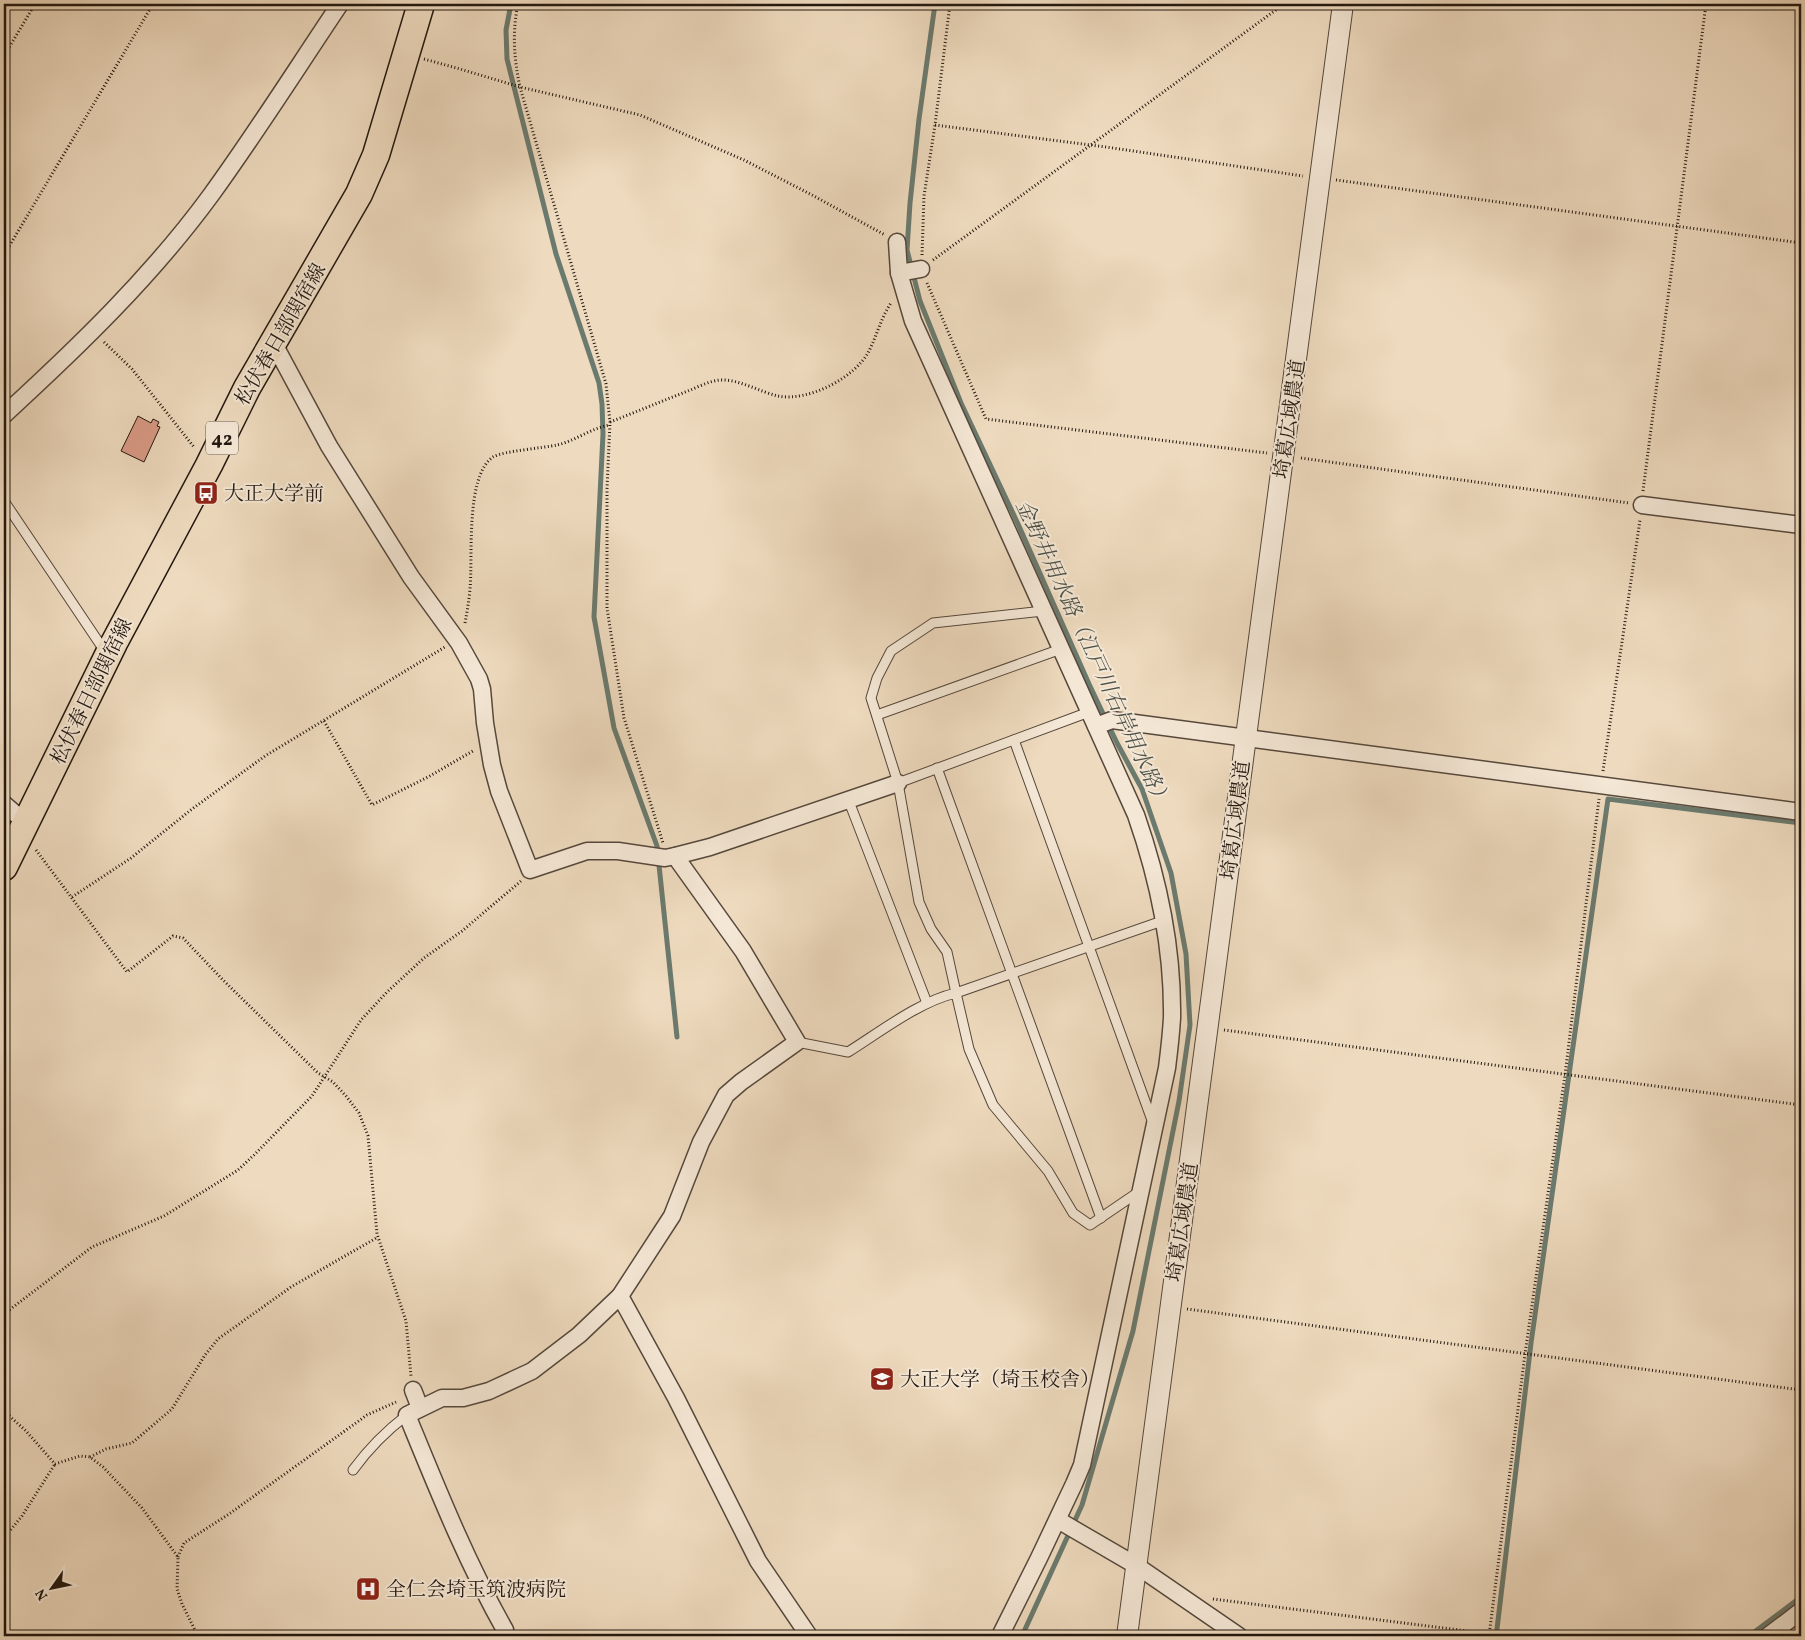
<svg xmlns="http://www.w3.org/2000/svg" width="1805" height="1640" viewBox="0 0 1805 1640" font-family="Vollkorn,'Noto Serif JP',serif">
<style>
.lines{fill:none;stroke-linecap:round;stroke-linejoin:round}
.stream{stroke:#6b7a6e;stroke-width:5}
.building{fill:#da9a86;stroke:#231810}
.service-casing{stroke:#56483c;stroke-width:11}
.minor-casing{stroke:#56483c;stroke-width:19}
.tertiary-casing{stroke:#56483c;stroke-width:22}
.primary-casing{stroke:#231810;stroke-width:29}
.path{stroke:#231810;stroke-width:3;stroke-dasharray:1 2.5;stroke-linecap:butt}
.service{stroke:#f4e7d5;stroke-width:9}
.minor{stroke:#f4e7d5;stroke-width:16}
.tertiary{stroke:#f4e7d5;stroke-width:20}
.primary{stroke:#eedabe;stroke-width:26}
.labels{text-anchor:middle;stroke-width:4;stroke-linejoin:round;paint-order:stroke}
.shield{fill:#f4e7d5;stroke:#62564b;stroke-width:1}
.shield-label{font-size:19px;font-weight:bold;fill:#231810}
.street-label{font-size:20px;fill:#231810;stroke:#f4e7d5}
.poi-label{font-size:20px;fill:#231810;stroke:#f4e7d5;text-anchor:start}
.water-label{font-size:21px;font-style:italic;fill:#4d5147;stroke:#f4e7d5}
</style>
<rect width="100%" height="100%" fill="#eedabe"/>
<filter id="stains"><feTurbulence type="fractalNoise" baseFrequency=".004" numOctaves="4"/><feColorMatrix values="0 0 0 0 .2 0 0 0 0 .09 0 0 0 0 .02 0 0 0 .5 -.17"/></filter>
<radialGradient id="worn" r=".72"><stop offset=".6" stop-color="#630" stop-opacity="0"/><stop offset="1" stop-color="#630" stop-opacity=".3"/></radialGradient>
<g class="lines">
<g class="stream">
<polyline points="511,4 506,30 507,59 556,254 599,383 602,404 603,434 594,617 614,728 657,846 677,1037"/>
<polyline points="935,4 919,119 910,203 907,250 920,301 961,403 1018,524 1089,684 1117,743 1142,789 1171,873 1186,954 1190,1025 1179,1101 1133,1331 1082,1505 1022,1636"/>
<polyline points="1497,1629 1531,1343 1608,799 1801,823"/>
<polyline points="1749,1636 1801,1597"/>
</g>
</g>
<polygon class="building" points="138,416 151,423 153,419 159,422 157,426 160,427 144,462 121,451"/>
<g class="lines">
<defs>
<g id="service">
<polyline points="4,501 106,653"/>
<polyline points="1043,611 933,623 891,651 877,678 871,698 898,783 919,902 931,929 947,952 956,993 1165,920"/>
<polyline points="877,715 1061,649"/>
<polyline points="1014,740 1153,1123"/>
<polyline points="937,768 1101,1218"/>
<polyline points="898,783 1089,712"/>
<polyline points="848,799 927,1003"/>
<path d="M797 1042 848 1052C880 1032 920 1001 956 993L969 1049 993 1105 1048 1171 1073 1213 1090 1225 1140 1191"/>
<path d="M353 1470C369 1448 386 1431 407 1415"/>
</g>
<g id="minor">
<path d="M897 242 899 273 913 321 1136 815C1159 881 1173 948 1172 1018 1171 1035 1169 1052 1167 1068L1082 1465 1074 1484 1039 1558 1000 1636"/>
<polyline points="899,273 921,269"/>
<polyline points="273,342 329,446 411,577 459,643 479,679 482,689 485,723 492,765 499,791 530,870 587,851 618,851 665,858 675,856 710,847 898,783"/>
<path d="M4 415C78 347 151 277 211 195 256 133 297 68 340 4"/>
<polyline points="1642,505 1801,525"/>
<polyline points="1096,726 1112,720 1801,812"/>
<polyline points="4,804 26,823"/>
<polyline points="620,1296 676,1398 758,1561 809,1636"/>
<polyline points="413,1390 420,1408"/>
<polyline points="1058,1520 1137,1566 1239,1636"/>
<path d="M505 1630C466 1561 437 1488 407 1415L442 1398H463L489 1391 532 1371 579 1335 620 1296 672 1216 701 1142 726 1095 741 1082 797 1042 743 951 675 856"/>
<polyline points="1768,1636 1801,1611"/>
</g>
<polyline id="tertiary" points="1127,1636 1343,4"/>
<polyline id="primary" points="4,867 114,643 209,465 247,388 359,194 376,155 421,4"/>
</defs>
<use href="#service" class="service-casing"/>
<use href="#minor" class="minor-casing"/>
<use href="#tertiary" class="tertiary-casing"/>
<use href="#primary" class="primary-casing"/>
<g class="path">
<path d="M518 4C512 32 514 59 520 87L606 384 610 422 607 489V608L624 718 663 843"/>
<polyline points="4,56 35,4"/>
<polyline points="424,59 460,69 520,87 640,115 744,160 812,195 885,235"/>
<polyline points="935,125 1106,147 1303,176"/>
<polyline points="1336,180 1801,243"/>
<polyline points="4,255 153,4"/>
<polyline points="922,255 924,196 935,125 950,4"/>
<polyline points="933,260 1284,4"/>
<polyline points="927,283 986,419 1267,453"/>
<polyline points="104,342 132,369 194,447"/>
<path d="M610 422C636 412 662 401 688 391 698 387 709 381 720 380 739 379 760 392 778 396 808 402 855 378 869 351 877 335 881 318 891 303"/>
<polyline points="1301,458 1629,503"/>
<polyline points="1643,491 1706,4"/>
<path d="M465 623C467 612 469 601 470 589 473 558 465 476 493 457 503 451 543 448 557 445 575 441 591 428 610 425"/>
<polyline points="324,721 372,805 428,777 473,751"/>
<polyline points="1603,771 1640,520"/>
<polyline points="36,850 127,972 173,936 183,938 222,979 318,1073 333,1082 346,1096 359,1113 368,1136 377,1234 406,1321 411,1376"/>
<polyline points="72,897 131,858 192,809 265,756 445,647"/>
<polyline points="1224,1030 1801,1105"/>
<polyline points="1187,1309 1801,1390"/>
<polyline points="4,1314 92,1247 164,1216 238,1170 254,1155 312,1096 361,1020 387,992 424,958 462,931 521,881"/>
<polyline points="4,1411 26,1431 55,1464 80,1456 90,1457 103,1467 142,1508 178,1557 177,1589 182,1604 198,1636"/>
<polyline points="90,1457 106,1449 132,1443 172,1409 205,1355 218,1339 291,1287 378,1237"/>
<polyline points="4,1538 22,1516 55,1464"/>
<polyline points="178,1557 184,1543 229,1514 367,1415 396,1402"/>
<polyline points="1213,1599 1507,1636"/>
<polyline points="1489,1636 1525,1354 1565,1075 1599,799"/>
</g>
<use href="#service" class="service"/>
<use href="#minor" class="minor"/>
<use href="#tertiary" class="tertiary"/>
<use href="#primary" class="primary"/>
</g>
<defs>
<symbol id="bus-square" viewBox="-11 -11 22 22"><rect x="-9" y="-9" width="18" height="18" rx="4" fill="#8f2418" stroke="#f4e7d5"/><path d="M-5-6H5V4H4V6H2V4H-2V6H-4V4H-5ZM-3.5-4V0h7V-4ZM-3.5 1.2v1.5H-2V1.2ZM2 1.2v1.5H3.5V1.2Z" fill="#fff"/></symbol>
<symbol id="university-square" viewBox="-11 -11 22 22"><rect x="-9" y="-9" width="18" height="18" rx="4" fill="#8f2418" stroke="#f4e7d5"/><path d="M0-5L7-2L0 1L-7-2ZM-4 1L0 2.5L4 1V4Q0 6-4 4Z" fill="#fff"/></symbol>
<symbol id="hospital-square" viewBox="-11 -11 22 22"><rect x="-9" y="-9" width="18" height="18" rx="4" fill="#8f2418" stroke="#f4e7d5"/><path d="M-5-5h3v3.5h4V-5h3V5h-3V1.5h-4V5h-3Z" fill="#fff"/></symbol>
</defs>
<g fill-rule="evenodd">
<use href="#bus-square" x="192" y="479" width="28" height="28"/>
<use href="#university-square" x="868" y="1365" width="28" height="28"/>
<use href="#hospital-square" x="354" y="1575" width="28" height="28"/>
</g>
<g class="labels">
<rect class="shield" x="206" y="421.5" width="32" height="33" rx="4"/>
<g class="shield-label">
<text x="222" y="445">42</text>
</g>
<g class="street-label">
<text transform="translate(280 334) rotate(-60)" y="7">松伏春日部関宿線</text>
<text transform="translate(1289 419) rotate(-82)" y="7">埼葛広域農道</text>
<text transform="translate(91 691) rotate(-64)" y="7">松伏春日部関宿線</text>
<text transform="translate(1235 820) rotate(-83)" y="7">埼葛広域農道</text>
<text transform="translate(1182 1222) rotate(-82)" y="7">埼葛広域農道</text>
</g>
<g class="poi-label">
<text x="224" y="500">大正大学前</text>
<text x="900" y="1386">大正大学（埼玉校舎）</text>
<text x="386" y="1596">全仁会埼玉筑波病院</text>
</g>
<g class="water-label">
<text transform="translate(1093 653) rotate(65)" y="7">金野井用水路（江戸川右岸用水路）</text>
</g>
</g>
<rect width="1805" height="1640" fill="none" stroke="#eedabe" stroke-width="20"/>
<rect x="5" y="5" width="1795" height="1630" fill="none" stroke="#231810" stroke-width="2.5"/>
<rect x="10" y="10" width="1785" height="1620" fill="none" stroke="#231810"/>
<g transform="translate(52 1588) rotate(237)" stroke="#f4e7d5" stroke-width="4" paint-order="stroke">
<path d="M0-4L9 19L0 12L-9 19Z" fill="#231810"/>
<text y="-8" font-size="14" font-weight="bold" text-anchor="middle" fill="#231810">N</text>
</g>
<rect width="100%" height="100%" filter="url(#stains)"/>
<rect width="100%" height="100%" fill="url(#worn)"/>
</svg>
